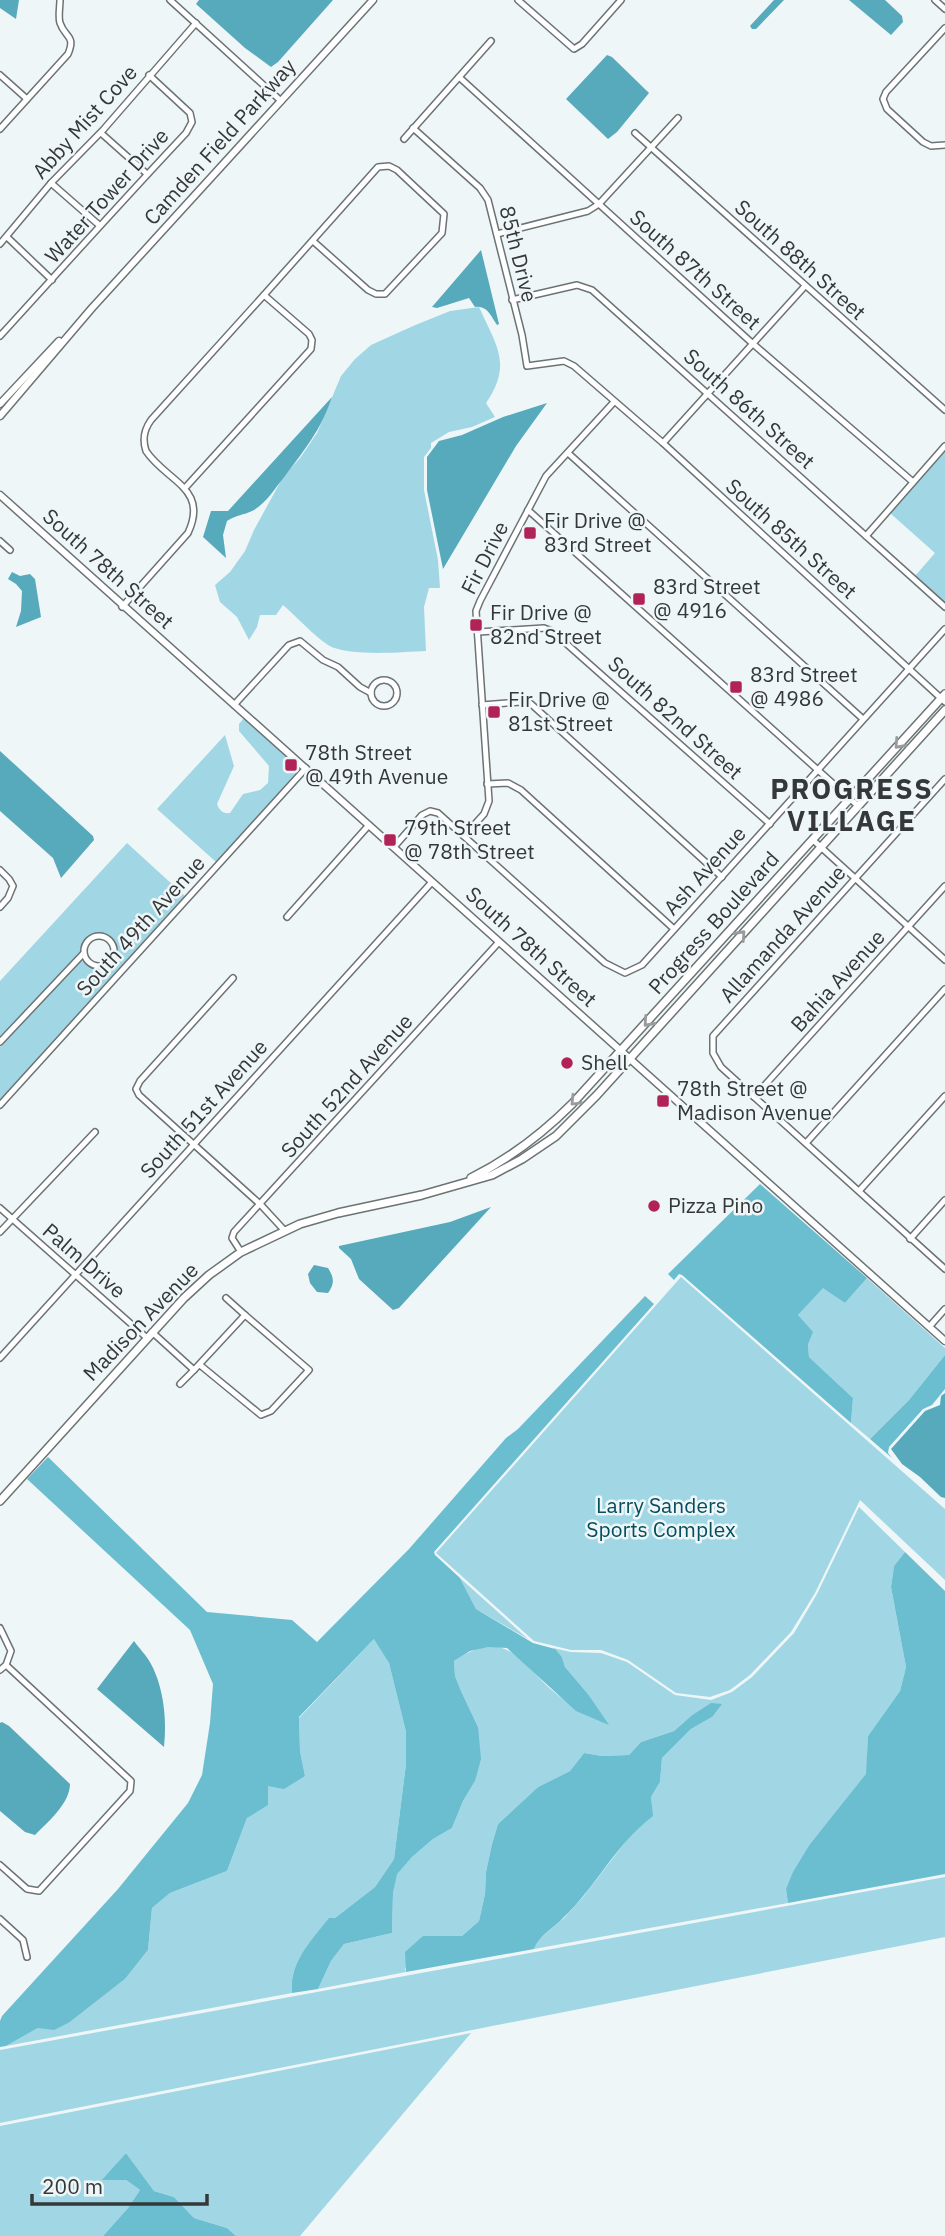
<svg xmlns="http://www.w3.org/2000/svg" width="945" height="2236" viewBox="0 0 945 2236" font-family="'IBM Plex Sans',sans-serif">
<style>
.green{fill:#a1d7e5}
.forest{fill:#6bbdd0}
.water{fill:#57a9bc}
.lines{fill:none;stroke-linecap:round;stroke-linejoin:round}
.minor-casing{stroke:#6c7374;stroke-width:8}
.tertiary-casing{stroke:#6c7374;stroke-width:9}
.secondary-casing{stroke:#6c7374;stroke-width:10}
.minor{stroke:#fff;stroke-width:5}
.tertiary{stroke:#fff;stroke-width:6}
.secondary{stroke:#fff;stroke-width:7}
.oneway{stroke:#9a9c9c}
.poi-dot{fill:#b12257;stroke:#eff6f8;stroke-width:2.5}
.labels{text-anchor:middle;stroke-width:5;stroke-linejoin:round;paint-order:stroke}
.street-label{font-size:21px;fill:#353838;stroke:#eff6f8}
.poi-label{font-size:21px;fill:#353838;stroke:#eff6f8;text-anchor:start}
.park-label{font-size:21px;fill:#034f5d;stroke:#eff6f8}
.district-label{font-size:28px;font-weight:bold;letter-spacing:2px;fill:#353838;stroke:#eff6f8}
</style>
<rect width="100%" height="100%" fill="#eff6f8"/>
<g class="green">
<path d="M479 307C496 345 513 364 486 403L495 417 472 427 449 432 431 443V448L424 457V490L438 560 440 588H429L424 607 426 651C403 652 347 657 328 645 312 634 298 618 283 605L276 615H260L257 627 249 640 237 617 220 602 215 585 230 572 245 551 254 530 283 477 300 458 317 433 341 376 355 359 371 345 413 326 450 311Z"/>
<polygon points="945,451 945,602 915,576 935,553 890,513"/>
<path d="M244 718 301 768 216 862 157 809 225 735 234 766 217 804C219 810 223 814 230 813L243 794 260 790 268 783 269 766 239 731V724Z"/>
<path d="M127 843 185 896 0 1100V1047L83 959C111 994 133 931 97 933 86 934 83 943 80 952L0 1038V981Z"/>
<polygon points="681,1277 945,1509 945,1580 860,1500 815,1593 791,1632 750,1675 730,1690 710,1697 676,1693 628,1660 601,1650 571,1650 534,1641 436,1553"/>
<polygon points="867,1278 945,1348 945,1355 909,1400 870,1439 851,1423 853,1398 809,1357 808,1344 798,1315 823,1287 845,1303"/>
<path d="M859 1507 905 1552 894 1566 891 1587 906 1667 900 1691 868 1736 867 1774 810 1844 786 1889 788 1903 534 1949 537 1941 564 1918 583 1897 633 1832 652 1816 651 1797 660 1782 662 1758 691 1729 712 1717 691 1716 674 1731 641 1742 629 1755 602 1756 584 1753 570 1771 538 1787 498 1824 492 1844 486 1872 485 1894 479 1921 462 1936H423L405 1969 406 1972 318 1989 331 1961 344 1944 392 1933 393 1893 396 1874 412 1857 433 1839 452 1828 463 1801 475 1781 478 1727 461 1691 455 1676 454 1661C512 1623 521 1669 563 1699 576 1708 592 1714 606 1723L588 1694 565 1667 562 1657 553 1648 571 1652 601 1653 627 1662 675 1695 711 1700 732 1692 752 1677 794 1633 817 1594Z"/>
<polygon points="460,1578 528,1639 476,1609"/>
<path d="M375 1638 389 1663 406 1732V1764L394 1859 375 1887 335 1918 329 1919C311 1941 289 1962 292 1993L6 2046 38 2028 70 2022 125 1979 148 1950 152 1908 170 1893 227 1871 247 1818 268 1785 305 1776 300 1751 299 1718Z"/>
<polygon points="945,1877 945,1937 0,2123 0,2050"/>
<polygon points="471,2033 300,2236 236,2236 227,2228 194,2218 174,2197 154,2191 126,2153 103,2180 126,2180 140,2190 128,2208 103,2236 0,2236 0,2126"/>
</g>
<g class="forest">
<polygon points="760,1184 867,1278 845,1303 823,1288 798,1315 813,1332 808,1344 809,1357 853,1398 851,1423 682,1275 679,1274 674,1280 668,1274"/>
<path d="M645 1296 654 1304 434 1552 435 1555 460 1578 476 1609 533 1643 555 1649 562 1657 565 1667 588 1694 609 1725 576 1711 507 1648 488 1647 470 1651 454 1661 455 1676 461 1691 478 1727 481 1759 475 1781 463 1801 452 1828 433 1839 412 1857 397 1874 393 1893 392 1933 344 1944 331 1961 318 1989 292 1993C289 1962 311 1941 329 1918H335L375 1887 394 1859 406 1764V1732L389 1663 374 1639 299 1717 300 1751 305 1776 284 1789 268 1786V1805L247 1818 227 1871 170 1893 152 1908 148 1950 125 1979 70 2022 54 2030 38 2028 6 2046 0 2047V2021L2 2016 118 1889 188 1803 202 1775 210 1723 213 1684 190 1630 27 1479 48 1457 207 1612 292 1620 317 1642 409 1549 506 1438 518 1429Z"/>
<polygon points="945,1355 945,1389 932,1405 923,1409 889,1447 888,1453 892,1458 870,1439 909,1400"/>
<polygon points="905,1552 945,1591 945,1874 788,1903 786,1889 793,1872 810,1844 866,1774 868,1736 900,1691 906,1667 891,1587 894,1566"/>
<path d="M711 1703 722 1704 712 1717 691 1729 662 1758 660 1782 651 1797 653 1816C614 1846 597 1886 563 1918 553 1929 539 1935 534 1949L406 1972 405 1952 423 1936H462L479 1921 485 1894 486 1872 492 1844 498 1824 538 1787 570 1771 584 1753 602 1756 629 1755 641 1742 674 1731 691 1716Z"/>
<polygon points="126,2153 154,2191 174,2197 194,2218 227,2228 236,2236 103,2236 128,2208 140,2190 126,2180 102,2180"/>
</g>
<g class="water">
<polygon points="0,0 19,0 16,19 0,8"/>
<polygon points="199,0 333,0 278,62 271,67 245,48 196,4"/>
<polygon points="774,0 784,0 756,29 752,29 750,26"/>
<polygon points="849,0 885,0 902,16 903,22 891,35"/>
<polygon points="607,55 612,57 649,93 617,132 608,139 566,99"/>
<path d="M481 250 499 324 497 325C491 316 487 305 475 307L469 298 437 308 432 307Z"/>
<path d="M332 397C321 430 305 449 285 476 275 488 266 504 252 511 244 515 236 515 227 521L223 535 226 558 203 537 211 511H228Z"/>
<polygon points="547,403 516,446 443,569 427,490 427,457 439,441 462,435 503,417"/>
<polygon points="12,572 20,576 30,574 35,579 41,617 16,627 21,611 22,591 16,584 8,579"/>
<polygon points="0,751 93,836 94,840 61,878 53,858 0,811"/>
<polygon points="491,1207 399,1308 393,1310 359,1279 351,1259 339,1248 339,1246 450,1222"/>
<path d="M314 1265 328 1268C334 1278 335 1283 328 1293L317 1292 310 1283 308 1274Z"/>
<polygon points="945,1393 945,1498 941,1497 920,1477 902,1464 891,1449 925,1411 940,1405 941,1396"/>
<path d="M134 1641C139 1648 147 1656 151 1664 164 1688 167 1721 164 1747L97 1689Z"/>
<path d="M2 1722 9 1726 70 1784C70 1803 48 1822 35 1835L25 1832 0 1811V1723Z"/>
</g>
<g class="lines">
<defs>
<g id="minor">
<polyline points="170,0 281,101"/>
<polyline points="518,0 574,49 582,44 621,0"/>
<polyline points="935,0 945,9"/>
<polyline points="945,28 886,92 883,99 887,109 923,142 931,146 945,145"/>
<polyline points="0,75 27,99"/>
<polyline points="459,77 752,343 913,482"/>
<polyline points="413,128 480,188 488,200 522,335 527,366 564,361 574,366 663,443 945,702"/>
<path d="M0 129 68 54C76 35 65 38 60 23 58 17 60 7 60 0"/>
<polyline points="101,133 147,174"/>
<polyline points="635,133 945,410"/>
<polyline points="404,139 491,41"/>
<polyline points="51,183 99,225"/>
<polyline points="497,234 588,211 599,204 678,118"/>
<polyline points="7,237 52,280"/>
<polyline points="0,244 51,183 103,130 196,23"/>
<polyline points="264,295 378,167 389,166 397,170 444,214 442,233 385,294 376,294 368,290 313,241"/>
<polyline points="512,300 577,285 592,290 945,607"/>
<path d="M0 336C62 268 123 200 186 133L192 122 190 113 149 75"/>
<polyline points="663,443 805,286"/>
<polyline points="568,453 863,719"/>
<polyline points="528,510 858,806"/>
<polyline points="866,536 945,446"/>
<polyline points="0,541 10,550"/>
<path d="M122 607 188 533C209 488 167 482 146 451 142 439 144 430 151 420L264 295 309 334 312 340 311 349 185 488"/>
<polyline points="478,632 544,628 552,631 770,824"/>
<circle cx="384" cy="693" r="13"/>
<polyline points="234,705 289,645 300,641 323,660 338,667 360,687 371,693"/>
<polyline points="482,705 520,702 530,703 722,877"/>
<polyline points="945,779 713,1036 713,1053 721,1067 945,1269"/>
<polyline points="487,784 508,783 521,790 674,929"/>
<polyline points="464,836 484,814 489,801 476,611 480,601 546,476 614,402"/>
<polyline points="813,840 945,960"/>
<polyline points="394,847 422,815 430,811 438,813 605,963 625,973 642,965 945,629"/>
<polyline points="0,870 9,879 13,886 8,898 0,907"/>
<polyline points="287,917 369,825"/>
<circle cx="99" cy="951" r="15"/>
<polyline points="233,978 140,1081 136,1089 139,1095 261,1205 284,1230"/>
<polyline points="0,1042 83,954"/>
<polyline points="754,1097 945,886"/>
<polyline points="0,1105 306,768"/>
<polyline points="806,1143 945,989"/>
<polyline points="859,1191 945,1096"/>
<polyline points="0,1208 147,1338"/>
<polyline points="0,1232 95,1132"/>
<polyline points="910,1239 945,1200"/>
<polyline points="241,1252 232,1238 234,1232 499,942"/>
<polyline points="226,1298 245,1315"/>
<polyline points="929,1327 945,1309"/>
<polyline points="152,1332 194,1370 245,1315 309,1370 271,1411 261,1415 200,1365"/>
<polyline points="0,1358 432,882"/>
<polyline points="180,1384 194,1370"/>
<polyline points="0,1628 11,1651 6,1665 0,1670"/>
<polyline points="0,1865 27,1889 39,1891 130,1791 131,1781 6,1665"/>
<polyline points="0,1919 23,1940 27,1957"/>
</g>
<g id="tertiary">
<polyline points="0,404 59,341"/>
<polyline points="0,416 92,308 373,0"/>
<polyline points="0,495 945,1341"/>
</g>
<g id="secondary">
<path d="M471 1178C509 1159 542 1134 572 1104L945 694"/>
<polyline points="0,1501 184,1298 209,1275 241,1252 300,1224 338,1213 422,1195 492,1175 522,1159 556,1136 597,1095 945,710"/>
</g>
</defs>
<use href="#minor" class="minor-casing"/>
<use href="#tertiary" class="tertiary-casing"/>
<use href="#secondary" class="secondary-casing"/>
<use href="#minor" class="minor"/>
<use href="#tertiary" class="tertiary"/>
<use href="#secondary" class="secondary"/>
</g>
<defs><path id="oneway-chevron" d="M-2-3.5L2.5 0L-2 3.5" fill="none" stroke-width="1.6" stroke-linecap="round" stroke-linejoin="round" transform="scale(1.75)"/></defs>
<g class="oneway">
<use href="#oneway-chevron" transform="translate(899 744) rotate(132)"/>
<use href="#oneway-chevron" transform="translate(741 935) rotate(-48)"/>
<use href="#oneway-chevron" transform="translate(648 1022) rotate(132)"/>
<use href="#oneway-chevron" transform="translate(575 1101) rotate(134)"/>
</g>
<g class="poi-dot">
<rect x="523" y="526" width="14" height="14" rx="3.5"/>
<rect x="632" y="592" width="14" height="14" rx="3.5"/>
<rect x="469" y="618" width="14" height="14" rx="3.5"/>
<rect x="729" y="680" width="14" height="14" rx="3.5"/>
<rect x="487" y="705" width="14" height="14" rx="3.5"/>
<rect x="284" y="758" width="14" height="14" rx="3.5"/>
<rect x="383" y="833" width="14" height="14" rx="3.5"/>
<circle cx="567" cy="1063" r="7"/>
<rect x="656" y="1094" width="14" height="14" rx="3.5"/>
<circle cx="654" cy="1206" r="7"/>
</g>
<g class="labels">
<g class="street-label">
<text transform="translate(85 122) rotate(-48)" y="7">Abby Mist Cove</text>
<text transform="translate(220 142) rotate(-48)" y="7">Camden Field Parkway</text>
<text transform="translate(107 196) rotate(-48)" y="7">Water Tower Drive</text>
<text transform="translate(518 254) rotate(76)" y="7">85th Drive</text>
<text transform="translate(800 260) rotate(42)" y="7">South 88th Street</text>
<text transform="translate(695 270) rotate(42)" y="7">South 87th Street</text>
<text transform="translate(749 409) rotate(42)" y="7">South 86th Street</text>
<text transform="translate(791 539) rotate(42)" y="7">South 85th Street</text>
<text transform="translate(485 558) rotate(-63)" y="7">Fir Drive</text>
<text transform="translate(108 569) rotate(42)" y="7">South 78th Street</text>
<text transform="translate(675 718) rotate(42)" y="7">South 82nd Street</text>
<text transform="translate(705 871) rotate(-48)" y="7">Ash Avenue</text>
<text transform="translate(714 923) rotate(-48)" y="7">Progress Boulevard</text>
<text transform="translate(141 926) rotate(-48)" y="7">South 49th Avenue</text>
<text transform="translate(783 934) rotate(-48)" y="7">Allamanda Avenue</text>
<text transform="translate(531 947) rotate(42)" y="7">South 78th Street</text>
<text transform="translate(838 981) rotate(-48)" y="7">Bahia Avenue</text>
<text transform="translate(347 1086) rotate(-48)" y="7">South 52nd Avenue</text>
<text transform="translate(204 1109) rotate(-48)" y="7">South 51st Avenue</text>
<text transform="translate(84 1261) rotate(41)" y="7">Palm Drive</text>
<text transform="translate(141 1322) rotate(-46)" y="7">Madison Avenue</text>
</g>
<g class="poi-label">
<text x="544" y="528">Fir Drive @<tspan x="544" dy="24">83rd Street</tspan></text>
<text x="653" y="594">83rd Street<tspan x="653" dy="24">@ 4916</tspan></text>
<text x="490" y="620">Fir Drive @<tspan x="490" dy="24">82nd Street</tspan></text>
<text x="750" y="682">83rd Street<tspan x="750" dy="24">@ 4986</tspan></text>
<text x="508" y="707">Fir Drive @<tspan x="508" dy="24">81st Street</tspan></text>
<text x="305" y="760">78th Street<tspan x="305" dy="24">@ 49th Avenue</tspan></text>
<text x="404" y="835">79th Street<tspan x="404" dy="24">@ 78th Street</tspan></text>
<text x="581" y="1070">Shell</text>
<text x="677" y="1096">78th Street @<tspan x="677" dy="24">Madison Avenue</tspan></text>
<text x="668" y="1213">Pizza Pino</text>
</g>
<g class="park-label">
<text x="661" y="1513">Larry Sanders<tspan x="661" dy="24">Sports Complex</tspan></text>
</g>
<g class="district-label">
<text x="852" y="799">PROGRESS<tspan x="852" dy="32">VILLAGE</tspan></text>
</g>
</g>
<path d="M32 2194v10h175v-10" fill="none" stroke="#353838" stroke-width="3.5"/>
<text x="42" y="2194" font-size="21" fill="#353838" stroke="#eff6f8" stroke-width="5" paint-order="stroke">200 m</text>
</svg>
